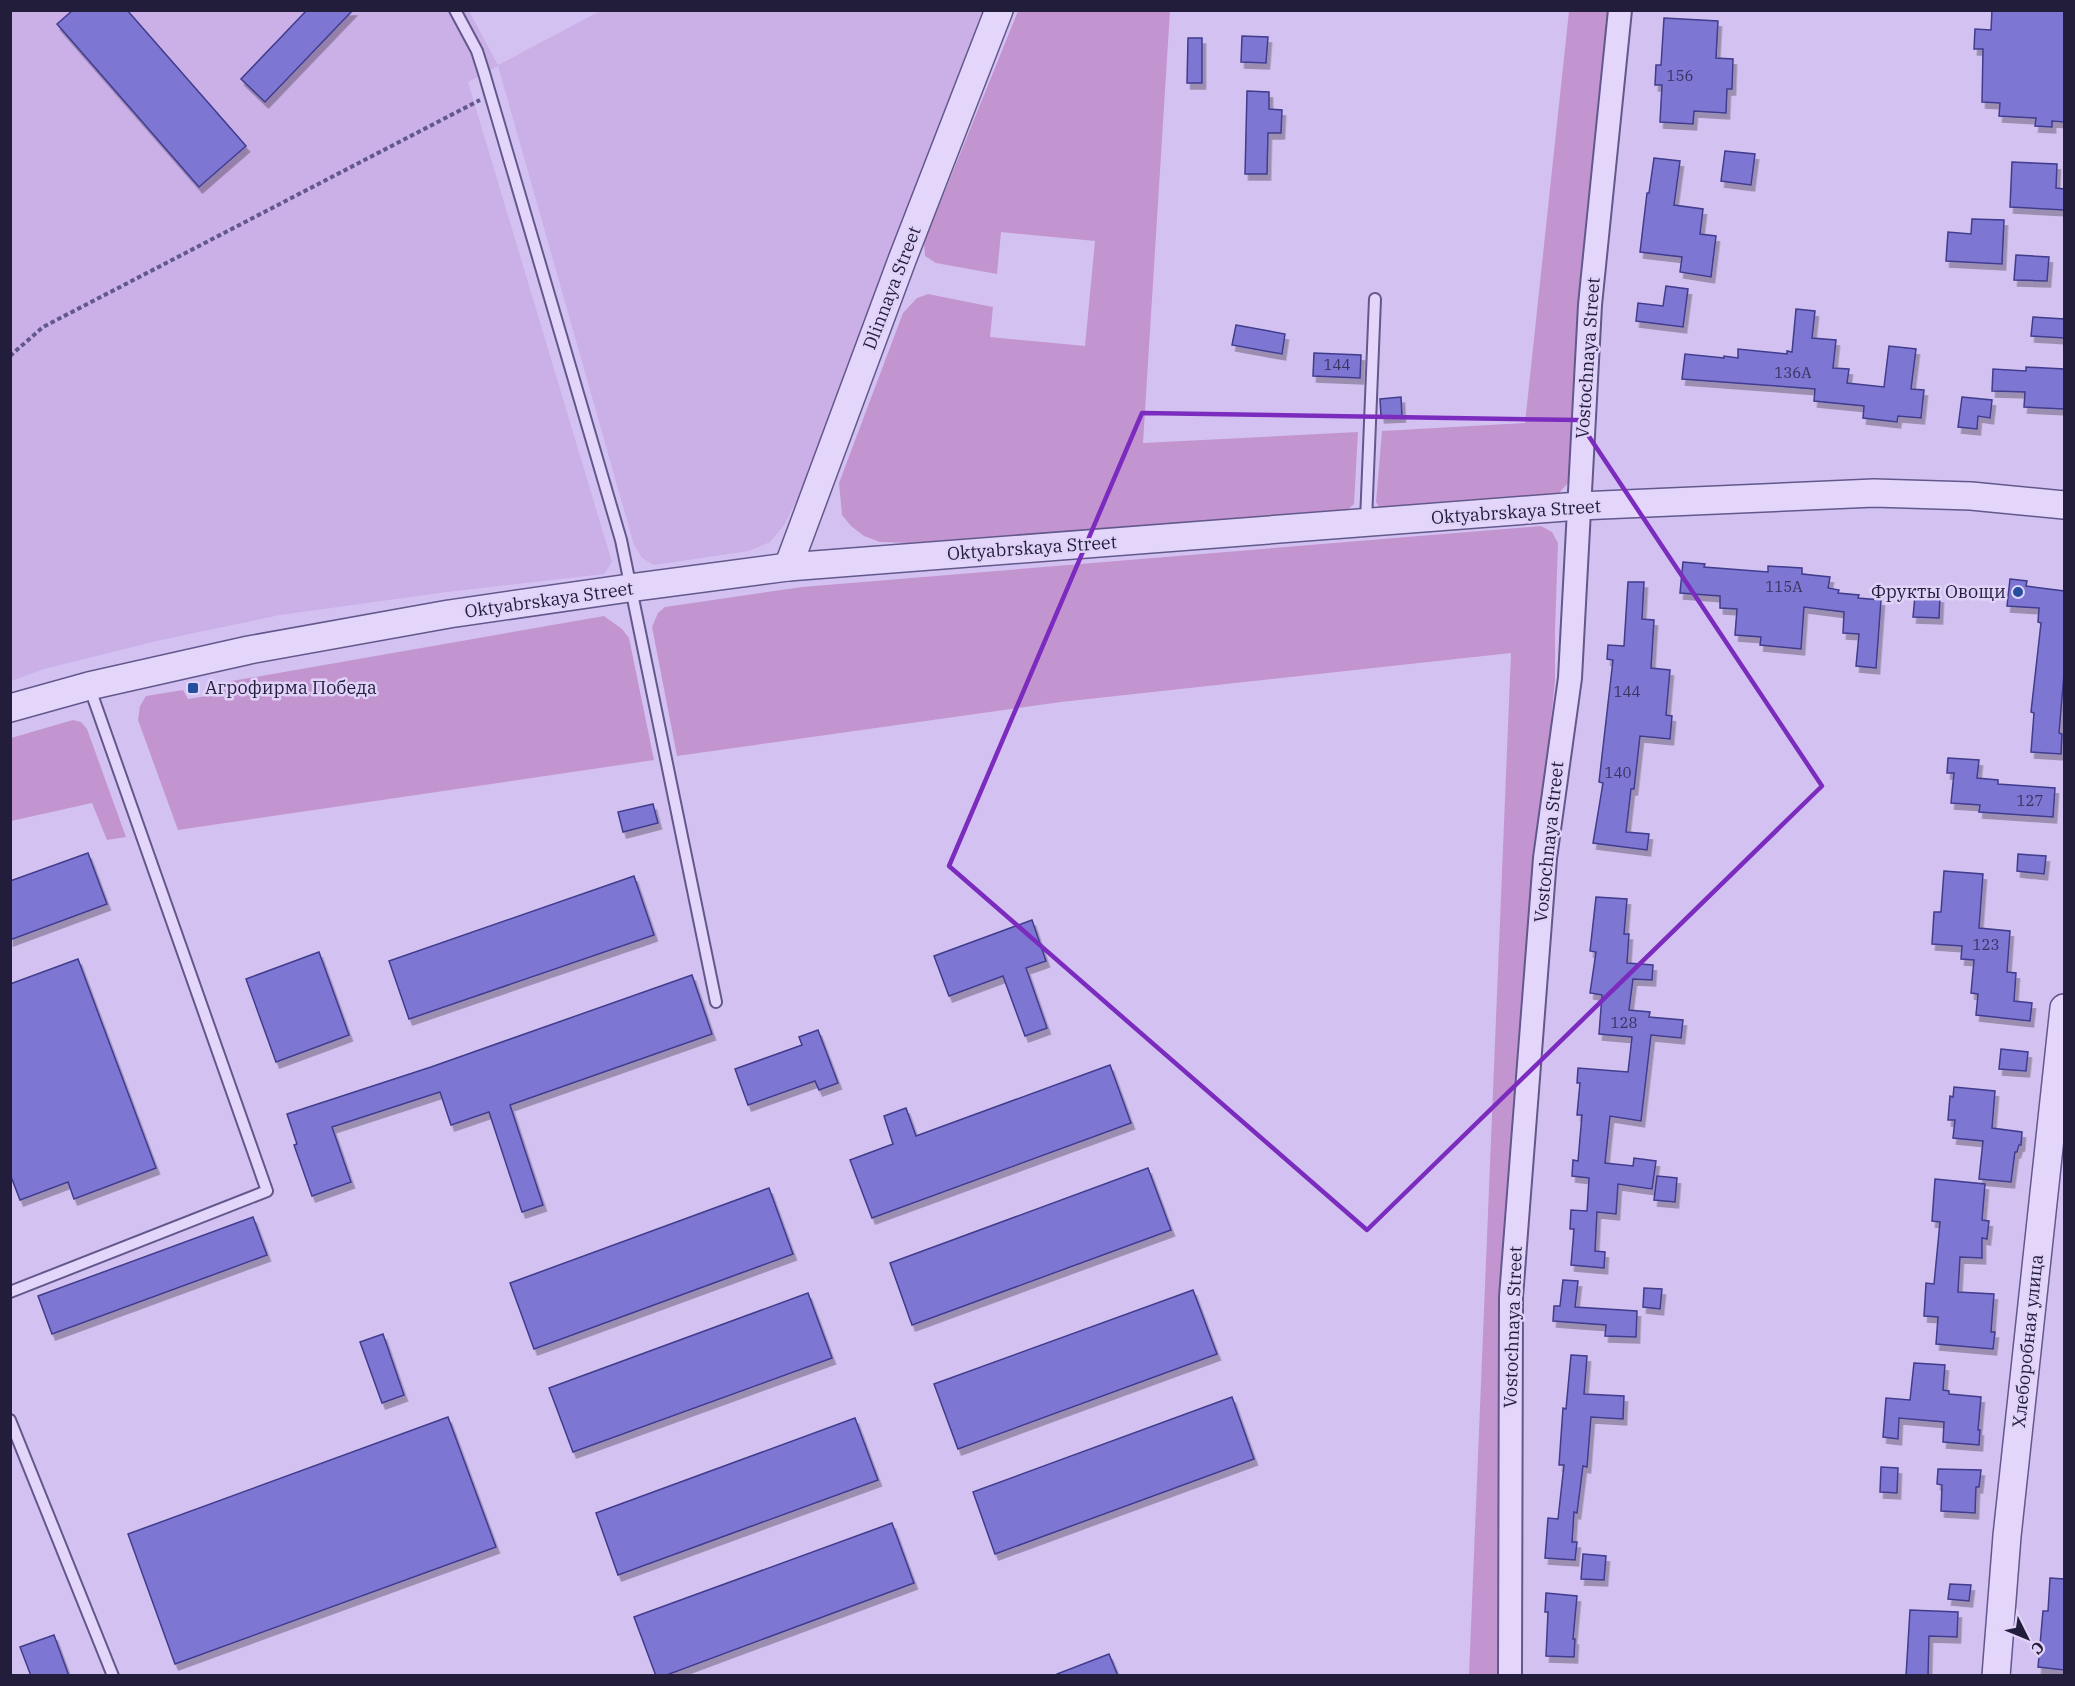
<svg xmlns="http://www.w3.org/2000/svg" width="2075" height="1686" viewBox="0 0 2075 1686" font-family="'IBM Plex Serif',serif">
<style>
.farmland{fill:#cbafe7}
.green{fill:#c395d0}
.building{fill:#7d76d2;stroke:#413c8d;stroke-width:1.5;filter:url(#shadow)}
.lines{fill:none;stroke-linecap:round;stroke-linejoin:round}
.service-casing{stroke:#62588c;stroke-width:14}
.minor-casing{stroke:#62588c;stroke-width:26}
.tertiary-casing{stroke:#62588c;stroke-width:30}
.path{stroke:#62588c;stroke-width:4;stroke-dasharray:4.5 3;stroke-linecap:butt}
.service{stroke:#e4d6fb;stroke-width:10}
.minor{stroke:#e4d6fb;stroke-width:22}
.tertiary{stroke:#e4d6fb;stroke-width:27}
.marked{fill:none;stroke:#7b2cbf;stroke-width:4.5;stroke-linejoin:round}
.poi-dot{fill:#244f9f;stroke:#e0d2f8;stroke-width:2}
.labels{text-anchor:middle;stroke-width:5;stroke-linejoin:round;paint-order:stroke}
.number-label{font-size:15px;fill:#383361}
.street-label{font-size:18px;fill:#211d3b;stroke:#e0d2f8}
.poi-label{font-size:18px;fill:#211d3b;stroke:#e0d2f8;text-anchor:end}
</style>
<defs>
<filter id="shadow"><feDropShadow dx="3.5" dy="6" stdDeviation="0" flood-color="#0004"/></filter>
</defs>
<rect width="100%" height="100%" fill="#d3c2f1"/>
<polygon class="farmland" points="10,11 469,11 498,65 600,11 984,11 797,500 784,525 770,542 749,551 654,565 642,558 634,545 498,66 468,82 612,562 604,574 447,592 280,615 161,640 44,669 11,681"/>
<g class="green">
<polygon points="1018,11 1170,11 1143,443 1358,432 1354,504 1345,512 909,543 880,542 864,536 851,526 842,515 839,483 903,313 917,298 928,294 993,307 990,337 1085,346 1095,241 1001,232 997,274 936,263 925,256 924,243"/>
<polygon points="1569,11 1612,11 1570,481 1558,494 1381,510 1376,502 1382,431 1525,423"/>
<polygon points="1541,526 1552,532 1558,543 1555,631 1555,680 1534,900 1500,1675 1469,1675 1511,653 1061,702 677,756 652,627 658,613 665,607 802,587"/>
<polygon points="604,616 622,629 629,638 654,760 178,830 138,720 140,706 146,696 183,690 188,699 206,696 209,685"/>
<polygon points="73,720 81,722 87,729 126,837 107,840 92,803 11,821 11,738"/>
</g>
<g class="building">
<polygon points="73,10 127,10 246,146 199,187 57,24"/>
<polygon points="307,10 353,10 265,102 241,79"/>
<polygon points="1992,10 2064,10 2064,122 2052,121 2052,127 2035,126 2036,118 1999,116 2000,103 1982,102 1983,49 1974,49 1975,29 1991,30"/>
<polygon points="1664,18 1718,21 1716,58 1733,59 1732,89 1727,89 1726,113 1694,111 1693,124 1660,122 1662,85 1655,85 1656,65 1661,65"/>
<polygon points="1242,36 1268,37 1266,63 1241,62"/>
<polygon points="1188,38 1202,38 1202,83 1187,83"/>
<polygon points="1247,91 1269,92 1269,109 1282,110 1281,133 1268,133 1267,174 1245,174"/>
<polygon points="1725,151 1755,154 1751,185 1721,181"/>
<polygon points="1654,158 1680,161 1674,205 1703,209 1700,234 1716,236 1711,277 1680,272 1682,257 1640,252 1647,193 1649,193"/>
<polygon points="2012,162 2057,164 2056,188 2064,189 2064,210 2010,207"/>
<polygon points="1972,219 2004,220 2002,264 1946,261 1948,232 1971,234"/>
<polygon points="2016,255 2049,257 2047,281 2014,280"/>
<polygon points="1666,286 1688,289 1683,327 1636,321 1638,303 1663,306"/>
<polygon points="1796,309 1815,311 1812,338 1836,340 1833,368 1849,369 1847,383 1884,387 1889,346 1916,349 1911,389 1924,390 1921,418 1898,416 1897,422 1863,418 1864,406 1814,401 1815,389 1682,379 1685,354 1724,358 1724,356 1738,358 1738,349 1787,354 1787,351 1792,352"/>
<polygon points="2033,317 2064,319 2064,338 2031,336"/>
<polygon points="1236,325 1285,334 1282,354 1232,345"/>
<polygon points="1314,353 1361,355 1360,378 1313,376"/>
<polygon points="2026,367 2064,369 2064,409 2024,407 2025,392 1992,391 1993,369 2026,371"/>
<polygon points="1401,397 1402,416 1381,417 1380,399"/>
<polygon points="1962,397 1992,400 1990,418 1978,416 1977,429 1958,427"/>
<polygon points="1683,562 1705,564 1704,567 1768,572 1768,566 1802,568 1802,574 1830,577 1828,588 1839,590 1838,593 1859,595 1858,598 1881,600 1876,668 1856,666 1859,634 1843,633 1844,612 1804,607 1801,649 1760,645 1761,637 1735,635 1737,609 1720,608 1720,596 1680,593"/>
<polygon points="2010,579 2027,581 2026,586 2064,591 2064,674 2059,733 2062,734 2061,754 2031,752 2034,713 2031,712 2041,623 2038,622 2039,608 2007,606"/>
<polygon points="1628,582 1644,582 1642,619 1654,620 1651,668 1670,670 1666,715 1672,716 1670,739 1640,736 1634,789 1631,789 1626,832 1649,834 1647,850 1593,843 1603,783 1599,782 1613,660 1607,659 1608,645 1624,646"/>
<polygon points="1915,596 1940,597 1939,618 1913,617"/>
<polygon points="1948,758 1979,760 1977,778 1998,780 1998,784 2055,788 2053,817 1979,812 1980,805 1951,803 1954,773 1947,773"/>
<polygon points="653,804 658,823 623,832 618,812"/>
<polygon points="88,853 107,904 10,940 10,881"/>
<polygon points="2018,854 2046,856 2044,874 2017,871"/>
<polygon points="1944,871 1983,874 1979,928 2010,931 2007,972 2016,973 2014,1001 2032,1003 2030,1021 1976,1015 1978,994 1971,993 1974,960 1961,959 1962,946 1932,944 1934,912 1941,912"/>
<polygon points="634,876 654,935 409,1019 389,961"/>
<polygon points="1596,897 1627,899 1624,934 1629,934 1627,963 1653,965 1652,980 1633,979 1629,1010 1650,1012 1649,1017 1683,1020 1681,1038 1651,1035 1641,1121 1610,1116 1605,1163 1633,1166 1634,1158 1656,1161 1652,1189 1618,1184 1616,1214 1597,1212 1595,1251 1605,1252 1604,1268 1571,1265 1574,1229 1570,1229 1571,1210 1587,1211 1589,1178 1572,1176 1573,1160 1578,1161 1582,1115 1577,1115 1580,1083 1577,1083 1578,1068 1628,1072 1632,1037 1599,1034 1602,995 1590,993 1596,952 1590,951"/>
<polygon points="1032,920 1046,961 1026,968 1047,1028 1025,1036 1003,976 949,996 934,956"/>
<polygon points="319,952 349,1035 276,1062 246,979"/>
<polygon points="78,959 156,1168 74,1199 68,1182 20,1200 10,1174 10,984"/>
<polygon points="692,975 712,1034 510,1105 543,1205 522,1212 489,1112 451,1125 440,1092 332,1127 351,1182 312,1196 294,1145 297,1144 287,1114 431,1067"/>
<polygon points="818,1030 838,1083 819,1090 815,1081 748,1105 735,1069 802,1045 799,1037"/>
<polygon points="2001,1049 2028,1052 2026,1071 1999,1069"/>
<polygon points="1110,1065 1131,1123 872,1218 850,1160 893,1144 884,1116 906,1108 916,1136"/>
<polygon points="1954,1087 1995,1091 1992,1128 2022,1132 2021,1145 2019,1145 2017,1152 2015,1152 2011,1182 1979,1179 1983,1141 1953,1138 1955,1120 1948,1120 1950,1096 1953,1097"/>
<polygon points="1148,1168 1171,1230 912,1325 890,1263"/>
<polygon points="1657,1176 1677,1178 1675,1202 1654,1200"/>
<polygon points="1935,1179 1985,1184 1982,1220 1989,1221 1987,1239 1982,1238 1982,1258 1960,1257 1958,1292 1994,1294 1991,1332 1995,1332 1993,1349 1936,1344 1938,1317 1924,1316 1926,1283 1934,1284 1940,1222 1932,1221"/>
<polygon points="769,1188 793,1254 534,1349 510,1283"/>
<polygon points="253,1217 267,1255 52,1334 38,1296"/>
<polygon points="1563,1280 1578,1281 1575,1307 1637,1311 1636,1337 1605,1336 1606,1325 1553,1321 1554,1306 1560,1306"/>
<polygon points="1644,1288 1662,1289 1660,1309 1643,1307"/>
<polygon points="1193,1290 1217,1354 958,1449 934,1384"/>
<polygon points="808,1293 832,1358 573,1452 549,1388"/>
<polygon points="383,1334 404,1395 382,1403 360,1342"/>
<polygon points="1571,1355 1587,1356 1584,1394 1624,1396 1623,1419 1591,1417 1587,1467 1583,1466 1577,1513 1574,1512 1572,1542 1577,1542 1575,1560 1545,1558 1548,1518 1558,1519 1564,1465 1559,1465 1563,1408 1566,1409"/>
<polygon points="1914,1363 1945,1365 1943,1390 1949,1391 1949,1394 1981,1397 1978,1430 1980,1430 1979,1445 1943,1442 1944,1422 1899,1418 1898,1439 1883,1437 1886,1398 1910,1400"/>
<polygon points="1232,1397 1254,1459 995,1554 973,1492"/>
<polygon points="448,1417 496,1547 175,1664 128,1534"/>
<polygon points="855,1418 878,1480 618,1575 596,1513"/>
<polygon points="1881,1467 1898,1468 1897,1493 1880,1492"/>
<polygon points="1938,1469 1981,1470 1979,1487 1976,1487 1975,1513 1941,1511 1942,1485 1937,1484"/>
<polygon points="892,1523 914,1583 664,1676 656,1676 634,1617"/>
<polygon points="1583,1554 1606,1556 1604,1580 1581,1579"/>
<polygon points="2050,1578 2064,1579 2064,1670 2038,1667 2043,1611 2048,1611"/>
<polygon points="1950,1584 1971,1585 1969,1601 1948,1599"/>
<polygon points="1546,1593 1577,1596 1573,1639 1575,1639 1574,1657 1546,1656 1548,1612 1545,1612"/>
<polygon points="1910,1610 1958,1612 1957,1637 1929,1636 1928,1676 1906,1676"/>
<polygon points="54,1635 69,1676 31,1676 20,1647"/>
<polygon points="1109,1654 1118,1676 1057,1676 1057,1674"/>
</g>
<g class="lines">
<defs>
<g id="service">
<polyline points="455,10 477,51 484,73 621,540 716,1002"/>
<polyline points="1366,521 1375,299"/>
<polyline points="10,1292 267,1191 89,686"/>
<polyline points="10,1420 113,1676"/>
</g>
<polyline id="minor" points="1510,1676 1511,1297 1545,858 1570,678 1590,305 1620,10"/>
<g id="tertiary">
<polyline points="788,567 902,260 999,10"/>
<polyline points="10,708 89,686 249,650 449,614 629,588 788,567 1579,506 1874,493 1971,496 2064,505"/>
<polyline points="1996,1676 2007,1536 2064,1008"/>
</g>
</defs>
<use href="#service" class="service-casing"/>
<use href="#minor" class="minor-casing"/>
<use href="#tertiary" class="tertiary-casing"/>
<polyline class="path" points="10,356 43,327 480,100"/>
<use href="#service" class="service"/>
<use href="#minor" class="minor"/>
<use href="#tertiary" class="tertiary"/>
</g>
<path class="marked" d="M1142 413 1578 420 1822 786 1367 1230 949 866Z"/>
<g class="poi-dot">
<circle cx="2018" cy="592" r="6"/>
<rect x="187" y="682" width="12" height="12" rx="3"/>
</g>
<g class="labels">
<g class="number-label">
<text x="1680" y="81">156</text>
<text x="1337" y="370">144</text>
<text x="1793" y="378">136А</text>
<text x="1784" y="592">115А</text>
<text x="1627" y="697">144</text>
<text x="1618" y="778">140</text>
<text x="2030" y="806">127</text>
<text x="1986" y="950">123</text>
<text x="1624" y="1028">128</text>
</g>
<g class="street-label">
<text transform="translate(892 288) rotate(-69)" y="6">Dlinnaya Street</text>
<text transform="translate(1588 358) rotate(-86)" y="6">Vostochnaya Street</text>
<text transform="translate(1516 512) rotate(-4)" y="6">Oktyabrskaya Street</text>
<text transform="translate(1032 548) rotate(-4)" y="6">Oktyabrskaya Street</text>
<text transform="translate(549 600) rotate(-8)" y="6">Oktyabrskaya Street</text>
<text transform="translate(1549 842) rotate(-84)" y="6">Vostochnaya Street</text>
<text transform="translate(1513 1327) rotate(-88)" y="6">Vostochnaya Street</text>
<text transform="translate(2028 1341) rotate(-84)" y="6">Хлеборобная улица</text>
</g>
<g class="poi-label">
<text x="2006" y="598">Фрукты Овощи</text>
<text x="205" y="694" text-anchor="start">Агрофирма Победа</text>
</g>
</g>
<rect width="2075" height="1686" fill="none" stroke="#211d3b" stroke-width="24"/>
<g transform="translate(2027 1638) rotate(133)" stroke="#e0d2f8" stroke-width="4.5" paint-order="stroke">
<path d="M0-4.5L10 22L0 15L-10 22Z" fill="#211d3b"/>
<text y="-9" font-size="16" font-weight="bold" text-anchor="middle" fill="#211d3b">С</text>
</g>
</svg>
